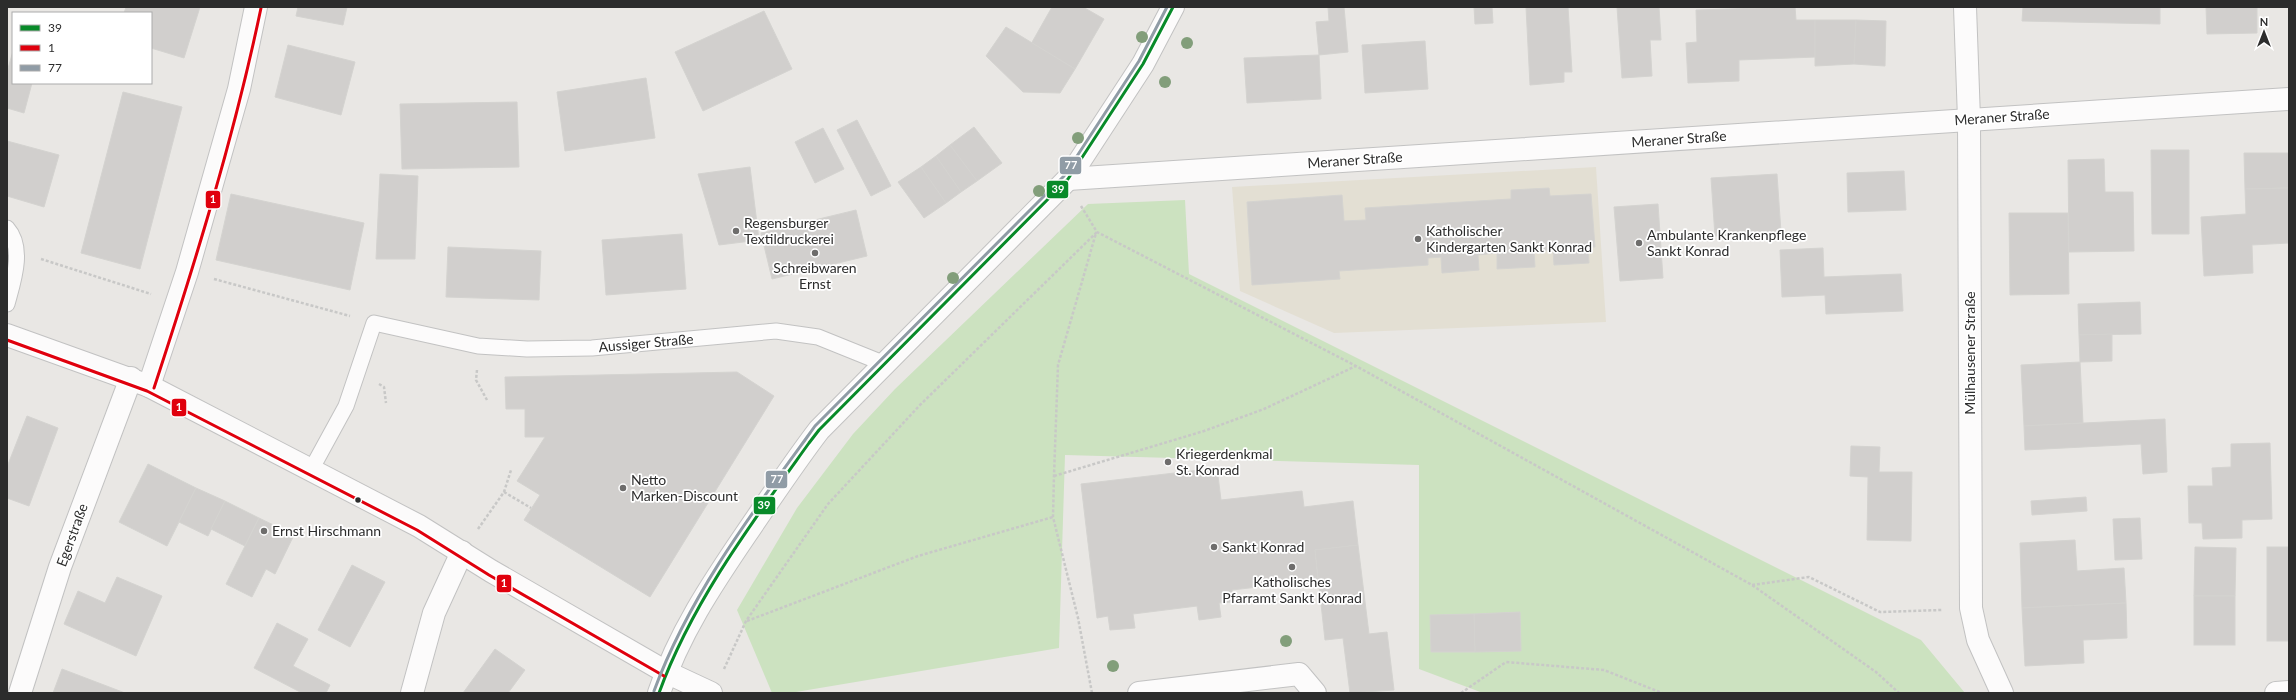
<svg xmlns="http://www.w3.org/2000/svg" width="2296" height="700" viewBox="0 0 2296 700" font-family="Lato,sans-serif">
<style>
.education{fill:#e3dfd3}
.green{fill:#cce2c0}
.building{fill:#d1cfcd;stroke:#d4d3d0}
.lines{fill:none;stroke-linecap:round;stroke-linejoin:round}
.service-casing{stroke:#c2c2c2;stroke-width:17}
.minor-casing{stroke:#c2c2c2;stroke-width:24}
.tertiary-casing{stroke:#c2c2c2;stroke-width:24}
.path{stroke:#c8c8c7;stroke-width:2.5;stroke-dasharray:3 2;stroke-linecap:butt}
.service{stroke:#fcfbfb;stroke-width:15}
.minor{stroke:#fcfbfb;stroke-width:22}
.tertiary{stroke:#fcfbfb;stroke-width:22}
.bus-1-casing{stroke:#fff;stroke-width:6}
.bus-2-casing{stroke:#fff;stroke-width:6}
.bus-3-casing{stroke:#fff;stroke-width:6}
.bus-1{stroke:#088a29;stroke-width:3}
.bus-2{stroke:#e0000d;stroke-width:3}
.bus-3{stroke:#909ca6;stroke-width:3}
.tree{fill:#829e7a}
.poi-dot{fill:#6e6d6c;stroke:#fff;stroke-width:1.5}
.bus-dot{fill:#2c2c2c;stroke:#fff;stroke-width:1.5}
.labels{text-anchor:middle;stroke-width:3.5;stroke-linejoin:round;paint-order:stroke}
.street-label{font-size:14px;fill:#2c2c2c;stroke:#fff}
.poi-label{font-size:14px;fill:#2c2c2c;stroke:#fff;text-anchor:start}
.line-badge{stroke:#fff;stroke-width:1.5}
.badge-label{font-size:11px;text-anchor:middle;font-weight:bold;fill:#fff}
</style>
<rect width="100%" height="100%" fill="#e9e7e4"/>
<polygon class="education" points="1596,167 1606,322 1334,333 1240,291 1232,187"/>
<polygon class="green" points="1185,200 1189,274 1921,640 1965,693 1483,693 1419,669 1419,465 1065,455 1059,648 790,693 772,693 737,610 797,508 853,434 895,389 1088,204"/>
<g class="building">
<polygon points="126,7 200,7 184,58 151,48 151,13 124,13"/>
<polygon points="298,7 347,7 343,25 296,16"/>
<polygon points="1052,7 1083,7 1104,19 1075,69 1031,44"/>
<polygon points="1328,7 1344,7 1348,52 1319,55 1316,22 1329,21"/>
<polygon points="1474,7 1492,7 1493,23 1475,24"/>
<polygon points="1526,7 1568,7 1572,72 1564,72 1564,82 1530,85"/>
<polygon points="1617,7 1659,7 1661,40 1650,40 1652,76 1622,78"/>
<polygon points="1795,7 1796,20 1815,20 1816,57 1739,60 1739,81 1688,83 1686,43 1697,42 1696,10"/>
<polygon points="2023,7 2160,7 2160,24 2022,21"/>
<polygon points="2206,7 2257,7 2257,33 2207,34"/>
<polygon points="764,11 792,69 703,111 675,52"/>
<polygon points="1815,20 1856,20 1854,64 1815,66"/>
<polygon points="1856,20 1886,21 1885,66 1854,64"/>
<polygon points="1006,27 1075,69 1060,93 1023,92 986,56"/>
<polygon points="1425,41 1428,89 1365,93 1362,45"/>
<polygon points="288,45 355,62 341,115 275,97"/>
<polygon points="13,51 13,83 32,83 24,113 7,108 7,72"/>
<polygon points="1319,55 1321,99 1247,103 1244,58"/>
<polygon points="646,78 655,138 565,151 557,92"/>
<polygon points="123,92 182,107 140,269 81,253"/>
<polygon points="517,102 519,167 402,169 400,104"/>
<polygon points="857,120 891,186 871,196 837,130"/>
<polygon points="974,127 1002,163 977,181 950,145"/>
<polygon points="823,128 844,169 815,183 795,142"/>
<polygon points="7,141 59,155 44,207 7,196"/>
<polygon points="950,145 977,181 961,192 936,156"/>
<polygon points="2151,150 2189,150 2189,234 2152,234"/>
<polygon points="2244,153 2289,153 2289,188 2245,189"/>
<polygon points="936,156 961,192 946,203 921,167"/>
<polygon points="2104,159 2105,192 2133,192 2134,251 2069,252 2068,160"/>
<polygon points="750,167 759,240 719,245 698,174"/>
<polygon points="921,167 946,203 924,218 898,182"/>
<polygon points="1904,171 1906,210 1848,212 1847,173"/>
<polygon points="380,174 418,176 415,259 376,259"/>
<polygon points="1777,174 1781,232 1715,236 1711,178"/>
<polygon points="1549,188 1550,196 1591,194 1595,247 1588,247 1589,263 1554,265 1553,250 1534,251 1535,267 1497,269 1497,253 1478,255 1479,270 1442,273 1441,257 1428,258 1428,265 1339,271 1340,279 1252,285 1247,202 1342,195 1344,221 1366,220 1365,208 1511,199 1511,190"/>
<polygon points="2289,188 2289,243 2252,245 2253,273 2204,276 2201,217 2246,214 2245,189"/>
<polygon points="231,194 364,223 350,290 216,260"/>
<polygon points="1658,204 1663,278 1620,281 1614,207"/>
<polygon points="856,210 867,256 772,279 761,233"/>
<polygon points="2009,213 2068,213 2069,294 2010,295"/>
<polygon points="682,234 686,289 606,295 602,240"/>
<polygon points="448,247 541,251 539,300 446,297"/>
<polygon points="1823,248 1824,277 1901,274 1903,311 1826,314 1825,295 1782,297 1780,250"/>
<polygon points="2140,302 2141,334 2079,335 2078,304"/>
<polygon points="2112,334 2112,361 2080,362 2079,335"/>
<polygon points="2080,362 2083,423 2024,426 2021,365"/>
<polygon points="737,372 774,396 650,597 524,520 540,495 517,481 545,437 525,437 525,409 506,409 505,377"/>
<polygon points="27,416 58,428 29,506 7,498 7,467"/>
<polygon points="2165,419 2167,472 2143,474 2141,444 2025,450 2024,426"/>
<polygon points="2270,443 2272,519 2242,520 2242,538 2203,539 2202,523 2189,523 2188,486 2213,486 2212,468 2231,467 2231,444"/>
<polygon points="1851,446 1880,447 1879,472 1912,472 1911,541 1867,540 1868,477 1850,476"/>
<polygon points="148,464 196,488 167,546 119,522"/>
<polygon points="1217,468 1221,500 1302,491 1304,507 1353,501 1358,545 1315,550 1318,580 1232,590 1233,602 1219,603 1221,617 1199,620 1197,606 1133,614 1135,628 1110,630 1108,616 1097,618 1081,484"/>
<polygon points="196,488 225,501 208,536 179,522"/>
<polygon points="2086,497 2087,511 2032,515 2031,501"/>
<polygon points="225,501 259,518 245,546 211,529"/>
<polygon points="259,518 294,535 275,574 266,569 252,597 226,584"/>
<polygon points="2140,518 2142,559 2115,560 2113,519"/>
<polygon points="2075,540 2077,571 2124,568 2126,603 2022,608 2020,543"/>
<polygon points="1358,545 1369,634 1387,632 1394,690 1350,693 1343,638 1325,640 1315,550"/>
<polygon points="2195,547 2236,548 2235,596 2194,596"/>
<rect x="2267" y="547" width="22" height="94"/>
<polygon points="352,565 385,582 350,647 318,630"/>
<polygon points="117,577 162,596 136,656 64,624 78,591 105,603"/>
<rect x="2194" y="596" width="41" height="49"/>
<polygon points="2126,603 2127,638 2083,640 2084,663 2025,666 2022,608"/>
<polygon points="1520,612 1521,651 1475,652 1474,614"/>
<polygon points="1474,614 1475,652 1431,652 1430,615"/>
<polygon points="277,623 308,639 293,666 330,685 326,693 302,693 254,668"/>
<polygon points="495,649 525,670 508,693 463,693"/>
<polygon points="62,669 125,693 53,693"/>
</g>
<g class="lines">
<defs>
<g id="service">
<path d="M7 228C25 248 13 282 7 304"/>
<polyline points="311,470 346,406 374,323 478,346 527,349 592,348 776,331 818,337 885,364"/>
</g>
<g id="minor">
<polyline points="1965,7 1969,119 1971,608 1978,640 2002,693"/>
<polyline points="1068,179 2289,99"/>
<polyline points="149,386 187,272 239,89 256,7"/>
<polyline points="666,672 711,693"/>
<polyline points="20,693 60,567 131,378"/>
<polyline points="412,693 434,613 462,552"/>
<polyline points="1139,693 1299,674 1315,693"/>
<polyline points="2276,693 2289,692"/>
</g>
<g id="tertiary">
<polyline points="7,335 149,386 419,526 491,571 666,672"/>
<path d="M659 693C678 635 712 584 746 534 770 499 793 464 819 430L1068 179 1143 64 1173 7"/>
</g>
</defs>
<use href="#service" class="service-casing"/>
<use href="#minor" class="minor-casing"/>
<use href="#tertiary" class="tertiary-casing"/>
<g class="path">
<polyline points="1081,206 1097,232 1356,366 1752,585 1876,672 1899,693"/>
<polyline points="41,259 151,294"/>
<polyline points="214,279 350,316"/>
<polyline points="477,370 476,380 487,400"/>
<polyline points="379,384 384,387 386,403"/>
<polyline points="1054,476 1204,431 1264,409 1356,366"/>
<polyline points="504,492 531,508"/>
<polyline points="478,529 504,492 511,470"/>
<polyline points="1752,585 1809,577 1880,612 1942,610"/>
<polyline points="747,621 918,556 1053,517"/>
<polyline points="724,669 746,621 828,504 920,405 1097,232"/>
<polyline points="1092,693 1078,618 1053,517 1054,476 1058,365 1096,233"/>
<polyline points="1461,693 1506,662 1604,670 1662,693"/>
</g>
<use href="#service" class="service"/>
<use href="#minor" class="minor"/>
<use href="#tertiary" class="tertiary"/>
<defs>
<path id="bus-1" d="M659 693C692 602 753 521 809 443L819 430 1068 179 1143 64 1173 7"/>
<g id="bus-2">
<polyline points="7,340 147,391 417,530 489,575 664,676"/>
<path d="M154 388C195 263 234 137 261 8"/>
</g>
<path id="bus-3" d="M654 691C688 599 748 518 805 440L815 426 1064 176 1139 61 1167 7"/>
</defs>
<use href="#bus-1" class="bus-1-casing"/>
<use href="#bus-2" class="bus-2-casing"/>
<use href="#bus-3" class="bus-3-casing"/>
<use href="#bus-1" class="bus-1"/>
<use href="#bus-2" class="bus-2"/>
<use href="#bus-3" class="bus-3"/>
</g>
<g class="tree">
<circle cx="1142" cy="37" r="6"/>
<circle cx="1187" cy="43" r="6"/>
<circle cx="1165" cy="82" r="6"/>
<circle cx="1078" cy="138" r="6"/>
<circle cx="1039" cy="191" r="6"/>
<circle cx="953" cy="278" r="6"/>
<circle cx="1286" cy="641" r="6"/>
<circle cx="1113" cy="666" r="6"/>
</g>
<g class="poi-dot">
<circle cx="736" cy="231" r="4"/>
<circle cx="1418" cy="239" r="4"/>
<circle cx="1639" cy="243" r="4"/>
<circle cx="815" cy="253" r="4"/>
<circle cx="1168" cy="462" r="4"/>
<circle cx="623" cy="488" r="4"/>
<circle cx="264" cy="531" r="4"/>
<circle cx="1214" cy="547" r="4"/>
<circle cx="1292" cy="567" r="4"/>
</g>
<circle class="bus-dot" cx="358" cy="500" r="3.5"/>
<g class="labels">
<g class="street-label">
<text transform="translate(2002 117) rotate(-4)" y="5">Meraner Straße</text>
<text transform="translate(1679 139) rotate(-4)" y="5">Meraner Straße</text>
<text transform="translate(1355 160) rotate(-4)" y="5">Meraner Straße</text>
<text transform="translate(646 343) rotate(-5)" y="5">Aussiger Straße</text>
<text transform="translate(1970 353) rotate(-90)" y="5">Mülhausener Straße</text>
<text transform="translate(72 535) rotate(-70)" y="5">Egerstraße</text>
</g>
<g class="poi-label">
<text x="744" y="228">Regensburger<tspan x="744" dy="16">Textildruckerei</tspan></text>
<text x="1426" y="236">Katholischer<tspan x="1426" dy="16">Kindergarten Sankt Konrad</tspan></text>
<text x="1647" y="240">Ambulante Krankenpflege<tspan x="1647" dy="16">Sankt Konrad</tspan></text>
<text x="815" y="273" text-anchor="middle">Schreibwaren<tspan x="815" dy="16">Ernst</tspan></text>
<text x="1176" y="459">Kriegerdenkmal<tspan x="1176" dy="16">St. Konrad</tspan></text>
<text x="631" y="485">Netto<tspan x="631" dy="16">Marken-Discount</tspan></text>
<text x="272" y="536">Ernst Hirschmann</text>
<text x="1222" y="552">Sankt Konrad</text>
<text x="1292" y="587" text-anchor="middle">Katholisches<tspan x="1292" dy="16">Pfarramt Sankt Konrad</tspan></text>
</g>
</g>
<g class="line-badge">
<rect x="1059" y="156" width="23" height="19" rx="4" fill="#909ca6"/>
<rect x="1046" y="180" width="23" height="19" rx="4" fill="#088a29"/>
<rect x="205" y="190" width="16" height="19" rx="4" fill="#e0000d"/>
<rect x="171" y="398" width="16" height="19" rx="4" fill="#e0000d"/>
<rect x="765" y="470" width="23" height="19" rx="4" fill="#909ca6"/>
<rect x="753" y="496" width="23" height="19" rx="4" fill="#088a29"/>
<rect x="496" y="574" width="16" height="19" rx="4" fill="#e0000d"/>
</g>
<g class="badge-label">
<text x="1071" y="169">77</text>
<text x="1058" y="193">39</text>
<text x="213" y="203">1</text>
<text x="179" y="411">1</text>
<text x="777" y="483">77</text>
<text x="764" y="509">39</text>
<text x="504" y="587">1</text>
</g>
<rect width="2296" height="700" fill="none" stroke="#2c2c2c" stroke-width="16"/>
<rect x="12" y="12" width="140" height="72" fill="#ffffff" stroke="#ababab"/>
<rect x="20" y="25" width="20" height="6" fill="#088a29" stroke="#ababab"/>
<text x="48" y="32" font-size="12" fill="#2c2c2c">39</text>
<rect x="20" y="45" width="20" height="6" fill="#e0000d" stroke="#ababab"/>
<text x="48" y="52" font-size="12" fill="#2c2c2c">1</text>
<rect x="20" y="65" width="20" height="6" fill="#909ca6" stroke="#ababab"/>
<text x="48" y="72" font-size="12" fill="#2c2c2c">77</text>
<g transform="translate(2264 32)" stroke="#ffffff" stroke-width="3" paint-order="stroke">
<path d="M0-3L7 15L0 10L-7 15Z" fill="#2c2c2c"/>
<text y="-6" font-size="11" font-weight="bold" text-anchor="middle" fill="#2c2c2c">N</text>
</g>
</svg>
